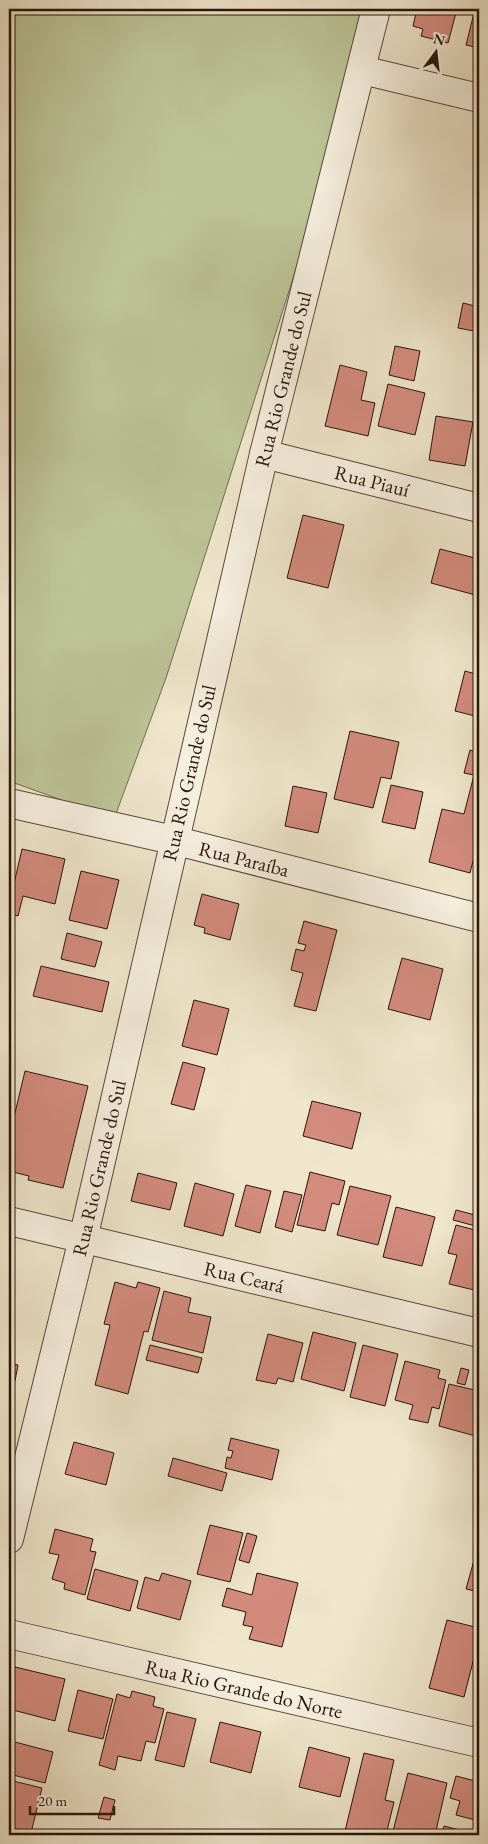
<svg xmlns="http://www.w3.org/2000/svg" width="488" height="1844" viewBox="0 0 488 1844" font-family="'EB Garamond',serif">
<style>
.green{fill:#bcc496;stroke:#736c50}
.building{fill:#d38b7e;stroke:#2a140a}
.lines{fill:none;stroke-linecap:round;stroke-linejoin:round}
.minor-casing{stroke:#5b483a;stroke-width:30}
.minor{stroke:#f5efde;stroke-width:28}
.labels{text-anchor:middle;stroke-width:4;stroke-linejoin:round;paint-order:stroke}
.street-label{font-size:20px;fill:#2a140a;stroke:#f5efde}
</style>
<rect width="100%" height="100%" fill="#efe6cc"/>
<filter id="stains"><feTurbulence type="fractalNoise" baseFrequency=".004" numOctaves="4"/><feColorMatrix values="0 0 0 0 .2 0 0 0 0 .09 0 0 0 0 .02 0 0 0 .5 -.17"/></filter>
<radialGradient id="worn" r=".72"><stop offset=".6" stop-color="#630" stop-opacity="0"/><stop offset="1" stop-color="#630" stop-opacity=".3"/></radialGradient>
<polygon class="green" points="9,9 365,9 364,55 166,678 114,819 9,781"/>
<g class="building">
<polygon points="417,9 457,9 448,43 421,36 423,29 413,26"/>
<polygon points="475,9 479,9 479,48 466,45"/>
<polygon points="463,303 479,307 479,332 458,328"/>
<polygon points="395,346 420,351 414,381 389,375"/>
<polygon points="340,365 367,372 361,400 375,403 368,436 325,426"/>
<polygon points="388,384 425,393 415,435 378,426"/>
<polygon points="436,416 473,422 465,466 429,460"/>
<polygon points="303,515 344,525 328,588 287,578"/>
<polygon points="440,549 479,559 479,596 431,583"/>
<polygon points="465,671 479,675 479,717 455,711"/>
<polygon points="350,731 399,742 391,779 381,777 373,808 334,799"/>
<polygon points="470,750 479,753 479,837 470,873 429,862 442,809 464,814 474,775 464,773"/>
<polygon points="391,785 423,792 415,829 382,822"/>
<polygon points="293,786 327,793 318,833 285,826"/>
<polygon points="22,849 65,859 55,904 23,896 18,916 9,913 9,905"/>
<polygon points="81,871 119,880 107,929 69,920"/>
<polygon points="202,894 239,904 230,940 204,933 205,928 194,925"/>
<polygon points="304,921 337,930 316,1011 294,1006 303,973 291,970 296,949 304,951 306,945 298,943"/>
<polygon points="67,933 102,942 95,967 61,959"/>
<polygon points="402,958 443,969 430,1020 388,1009"/>
<polygon points="41,966 109,982 102,1012 33,996"/>
<polygon points="194,1000 229,1009 217,1055 182,1046"/>
<polygon points="183,1062 205,1068 194,1110 171,1104"/>
<polygon points="25,1071 88,1086 63,1188 28,1180 29,1176 9,1171 9,1138"/>
<polygon points="312,1101 361,1113 352,1149 303,1136"/>
<polygon points="310,1172 345,1181 339,1205 332,1203 325,1231 297,1225"/>
<polygon points="138,1173 177,1183 170,1210 131,1201"/>
<polygon points="195,1183 234,1194 223,1236 184,1226"/>
<polygon points="246,1185 271,1191 260,1233 235,1226"/>
<polygon points="350,1186 391,1196 378,1245 337,1235"/>
<polygon points="284,1191 302,1195 292,1232 275,1227"/>
<polygon points="396,1207 435,1217 422,1266 383,1257"/>
<polygon points="456,1210 479,1216 479,1227 453,1220"/>
<polygon points="456,1225 479,1231 479,1271 474,1290 449,1284 457,1255 448,1253"/>
<polygon points="115,1282 136,1288 138,1282 160,1288 148,1332 144,1331 128,1394 95,1385 110,1325 104,1324"/>
<polygon points="164,1291 191,1298 188,1312 211,1317 203,1353 152,1340"/>
<polygon points="313,1332 356,1343 344,1391 301,1379"/>
<polygon points="268,1334 303,1343 293,1382 278,1378 276,1384 256,1380"/>
<polygon points="150,1345 202,1358 198,1373 146,1360"/>
<polygon points="363,1345 398,1354 385,1406 350,1397"/>
<polygon points="405,1361 440,1370 438,1378 446,1380 439,1409 432,1407 428,1423 409,1419 413,1405 395,1400"/>
<polygon points="9,1363 18,1365 15,1381 9,1379"/>
<polygon points="461,1368 469,1370 465,1385 457,1383"/>
<polygon points="449,1384 479,1391 479,1437 439,1426"/>
<polygon points="231,1438 279,1450 272,1480 225,1468 227,1457 231,1458 233,1451 228,1450"/>
<polygon points="74,1442 114,1453 106,1485 65,1474"/>
<polygon points="173,1458 227,1473 222,1491 168,1476"/>
<polygon points="210,1525 243,1533 230,1582 197,1574"/>
<polygon points="55,1529 93,1539 90,1551 96,1552 85,1595 64,1589 65,1583 52,1579 59,1555 49,1553"/>
<polygon points="247,1533 257,1536 249,1563 239,1560"/>
<polygon points="476,1553 479,1554 479,1592 466,1589"/>
<polygon points="95,1569 138,1581 130,1611 87,1599"/>
<polygon points="162,1573 191,1581 180,1620 137,1608 145,1577 159,1581"/>
<polygon points="257,1573 298,1583 282,1647 249,1639 253,1627 243,1625 246,1612 222,1606 227,1588 252,1595"/>
<polygon points="447,1620 479,1628 479,1638 464,1697 429,1688"/>
<polygon points="11,1666 65,1679 55,1721 9,1709 9,1677"/>
<polygon points="78,1690 113,1699 103,1739 68,1731"/>
<polygon points="132,1691 155,1697 153,1706 164,1709 155,1743 146,1741 141,1761 118,1756 115,1770 99,1765 117,1694 130,1698"/>
<polygon points="167,1712 196,1719 184,1767 155,1760"/>
<polygon points="220,1722 261,1732 251,1773 210,1762"/>
<polygon points="11,1741 53,1752 45,1783 9,1774"/>
<polygon points="309,1747 350,1758 340,1797 299,1787"/>
<polygon points="364,1753 394,1760 385,1800 394,1802 386,1835 363,1835 345,1831"/>
<polygon points="408,1773 447,1783 435,1835 392,1835"/>
<polygon points="456,1776 479,1782 479,1821 456,1815 460,1801 450,1798"/>
<polygon points="9,1780 42,1788 31,1833 9,1828"/>
<polygon points="104,1797 115,1800 110,1820 98,1818"/>
<polygon points="444,1826 475,1834 474,1835 441,1835"/>
</g>
<g class="lines">
<defs>
<g id="minor">
<polyline points="362,70 479,98"/>
<polyline points="264,454 479,508"/>
<polyline points="9,803 173,840 479,918"/>
<polyline points="9,1221 479,1333"/>
<polyline points="9,1539 83,1239 264,454 376,9"/>
<polyline points="9,1634 479,1743"/>
</g>
</defs>
<use href="#minor" class="minor-casing"/>
<use href="#minor" class="minor"/>
</g>
<g class="labels">
<g class="street-label">
<text transform="translate(283 379) rotate(-76)" y="7">Rua Rio Grande do Sul</text>
<text transform="translate(372 481) rotate(14)" y="7">Rua Piauí</text>
<text transform="translate(189 773) rotate(-77)" y="7">Rua Rio Grande do Sul</text>
<text transform="translate(244 859) rotate(14)" y="7">Rua Paraíba</text>
<text transform="translate(99 1168) rotate(-77)" y="7">Rua Rio Grande do Sul</text>
<text transform="translate(244 1277) rotate(13)" y="7">Rua Ceará</text>
<text transform="translate(244 1689) rotate(13)" y="7">Rua Rio Grande do Norte</text>
</g>
</g>
<rect width="488" height="1844" fill="none" stroke="#efe6cc" stroke-width="30"/>
<rect x="10" y="10" width="468" height="1824" fill="none" stroke="#2a140a" stroke-width="2.5"/>
<rect x="15" y="15" width="458" height="1814" fill="none" stroke="#2a140a"/>
<g transform="translate(436 52) rotate(15)" stroke="#f5efde" stroke-width="4" paint-order="stroke">
<path d="M0-4L9 19L0 12L-9 19Z" fill="#2a140a"/>
<text y="-8" font-size="14" font-weight="bold" text-anchor="middle" fill="#2a140a">N</text>
</g>
<path d="M30 1806v8h84v-8" fill="none" stroke="#2a140a" stroke-width="2.5"/>
<text x="38" y="1806" font-size="15" fill="#2a140a" stroke="#f5efde" stroke-width="4" paint-order="stroke">20 m</text>
<rect width="100%" height="100%" filter="url(#stains)"/>
<rect width="100%" height="100%" fill="url(#worn)"/>
</svg>
